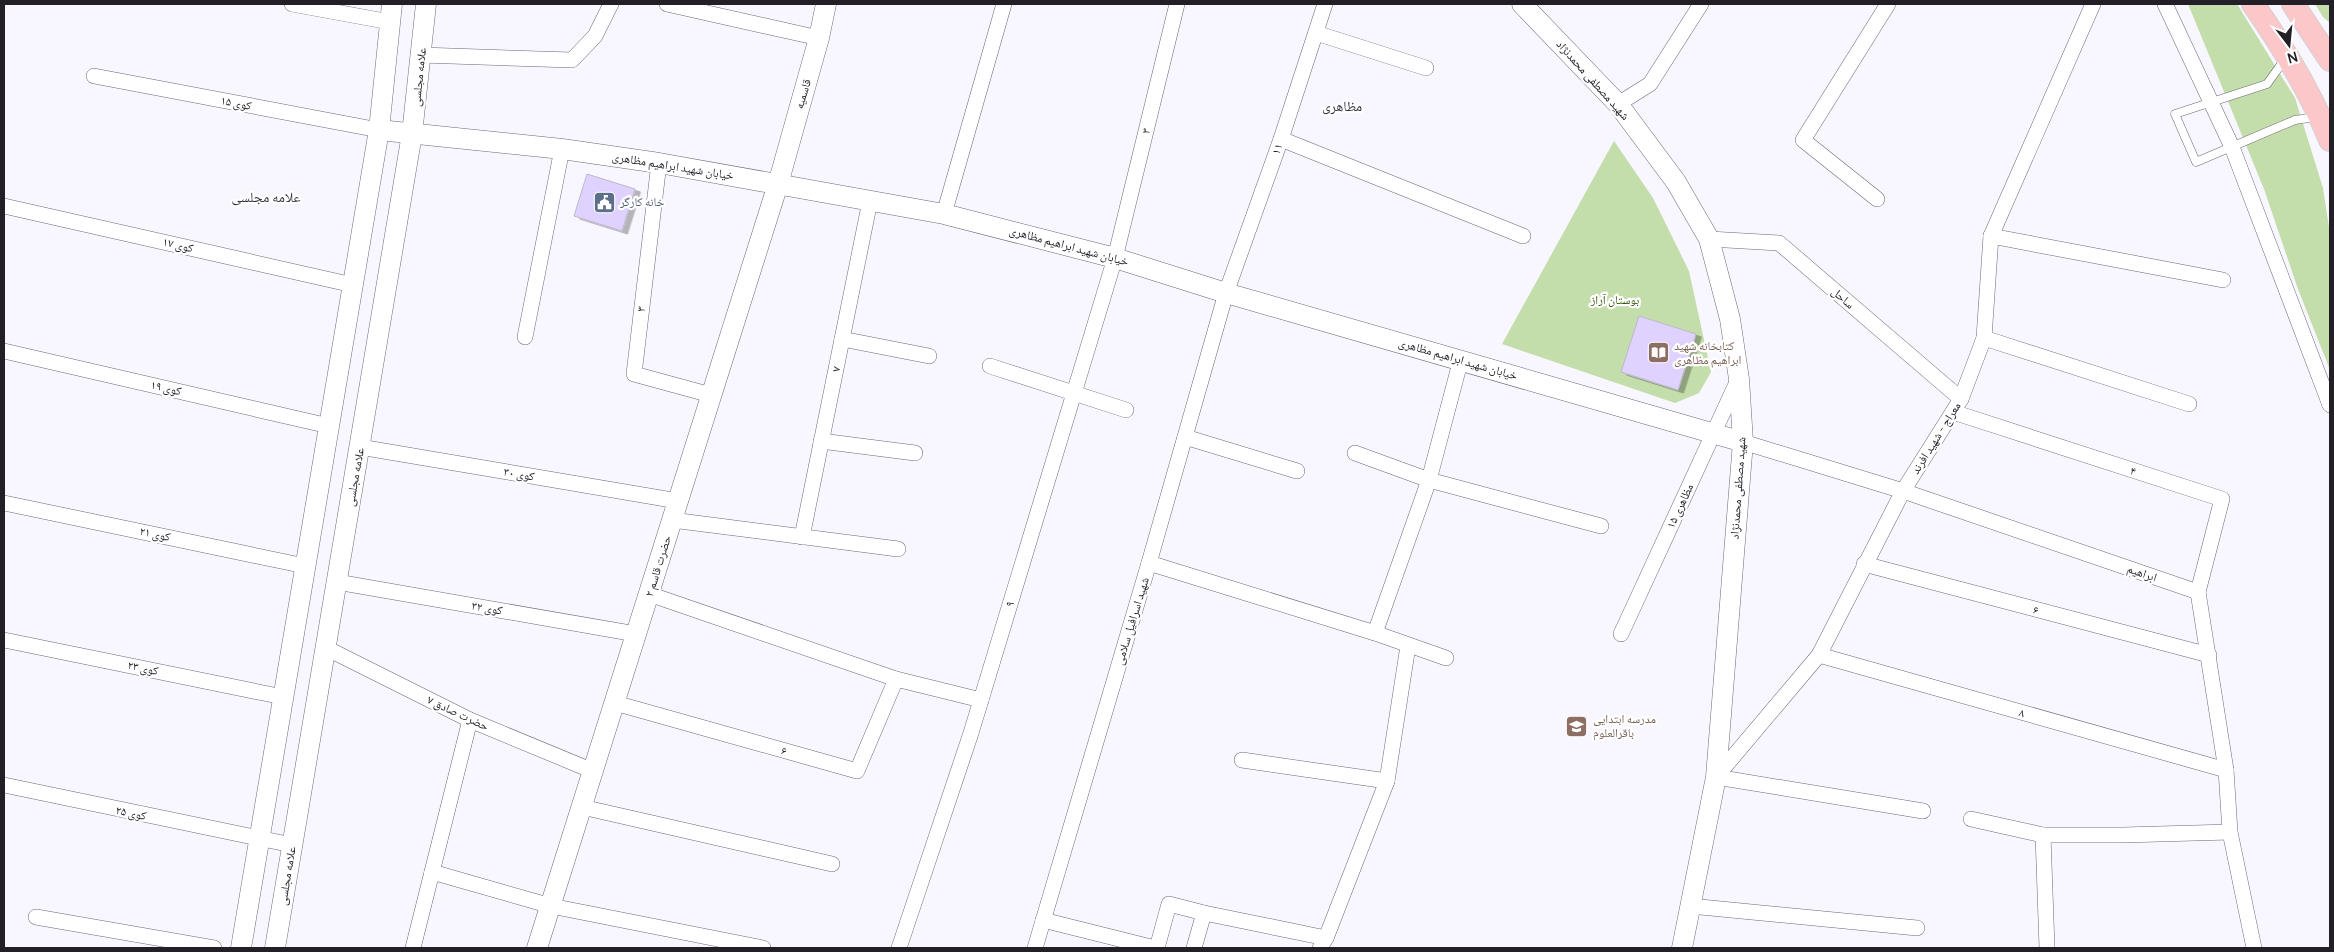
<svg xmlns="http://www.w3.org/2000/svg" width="2334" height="952" viewBox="0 0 2334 952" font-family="Manrope,'Noto Naskh Arabic',sans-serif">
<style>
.green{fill:#c3ddab}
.building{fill:#e0d2fe;stroke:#bdb7cb;filter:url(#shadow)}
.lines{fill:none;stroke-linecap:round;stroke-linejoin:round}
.lane-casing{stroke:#6d687a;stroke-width:9}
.street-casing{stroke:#6d687a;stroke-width:16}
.secondary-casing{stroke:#6d687a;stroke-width:21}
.primary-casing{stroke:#d3d2d4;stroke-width:24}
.lane{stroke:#fff;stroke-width:8}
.street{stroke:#fff;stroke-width:15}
.secondary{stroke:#fff;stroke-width:20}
.primary{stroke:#fbc7c8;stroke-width:22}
.labels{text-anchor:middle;stroke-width:4.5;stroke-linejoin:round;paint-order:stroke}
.street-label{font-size:12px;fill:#221f27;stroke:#fff}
.service-label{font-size:12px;fill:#4e5e75;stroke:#fff;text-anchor:start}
.park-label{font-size:12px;fill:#365506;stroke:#fff}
.education-label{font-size:12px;fill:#785e54;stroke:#fff;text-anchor:start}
.neighbourhood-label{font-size:14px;fill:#383343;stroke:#fff}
</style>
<defs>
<filter id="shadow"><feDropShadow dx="5.5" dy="3" stdDeviation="0" flood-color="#0004"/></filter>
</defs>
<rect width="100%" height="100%" fill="#f8f6fe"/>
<g class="green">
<polygon points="2188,4 2237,4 2295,98 2323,188 2330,234 2330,370 2298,289 2264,189"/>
<polygon points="2315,4 2330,4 2330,23 2323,17"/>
<polygon points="1614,141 1653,198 1689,271 1711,372 1699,393 1675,403 1502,344"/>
</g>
<g class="building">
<polygon points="587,174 635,189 622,231 574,216"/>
<polygon points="1639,316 1696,334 1678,390 1621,372"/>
</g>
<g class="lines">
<defs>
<polyline id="lane" points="2285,59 2267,84 2175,114 2196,162 2295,120 2316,117"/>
<g id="street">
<polyline points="292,4 390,22"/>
<polyline points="667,4 819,38"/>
<polyline points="2165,4 2232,147 2330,405"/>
<polyline points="1316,33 1426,68"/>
<polyline points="421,55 572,60 595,36 611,4"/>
<polyline points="94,76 379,130"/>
<polyline points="1618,104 1650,84 1701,4"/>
<polyline points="1281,139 1523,236"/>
<polyline points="659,163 634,374 711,395"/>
<polyline points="1877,199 1803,140 1888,4"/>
<polyline points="4,206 353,285"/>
<polyline points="944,214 1004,4"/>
<polyline points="1991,236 2223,280"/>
<polyline points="1709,239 1779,243 1961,399"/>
<polyline points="525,337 562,149"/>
<polyline points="1984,338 2189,404"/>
<polyline points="842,339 929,356"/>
<polyline points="4,351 329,426"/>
<polyline points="990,366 1126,410"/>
<polyline points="1953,412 2222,499 2198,592 2226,770 2230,832 2254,948"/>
<polyline points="1185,437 1297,471"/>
<polyline points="821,441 915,453"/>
<polyline points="1743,442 1903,491 2198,592"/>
<polyline points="360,447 678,501"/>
<polyline points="1355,453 1429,480 1601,526"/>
<polyline points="4,503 305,566"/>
<polyline points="672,520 898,549"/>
<polyline points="802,537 870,201"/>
<polyline points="1149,563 1375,633 1446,658"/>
<polyline points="1864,564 2209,655"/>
<polyline points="337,582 636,634"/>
<polyline points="649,594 896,679 981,700"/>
<polyline points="1375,633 1429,480 1461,359"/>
<polyline points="1621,634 1738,380"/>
<polyline points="4,640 283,697"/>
<polyline points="326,648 470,720 593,771"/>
<polyline points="1819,655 2226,770"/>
<polyline points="615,703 857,771 896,679"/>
<polyline points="1242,760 1387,781"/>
<polyline points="1716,777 1819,655 1903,491 1961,399 1984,338 1991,236 2093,4"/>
<polyline points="1716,777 1923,811"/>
<polyline points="4,785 292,845"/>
<polyline points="582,807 832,864"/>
<polyline points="1971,819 2043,835 2123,835 2230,832"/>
<polyline points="2043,835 2047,948"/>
<polyline points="432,872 551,906 763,948"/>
<polyline points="1690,906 1917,928"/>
<polyline points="36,917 214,948"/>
<polyline points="1043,920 1155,948"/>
<polyline points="413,948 470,720"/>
<polyline points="899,948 971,733 1115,258 1177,4"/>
<polyline points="1035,948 1149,563 1226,293 1281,139 1325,4"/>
<polyline points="1157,948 1169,904 1204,913"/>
<polyline points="1194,948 1204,913 1326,938"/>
<polyline points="1320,948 1326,938 1387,781 1408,646"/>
</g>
<g id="secondary">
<polyline points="1522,4 1618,104 1676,182 1709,239 1730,319 1739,379 1743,442 1716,777 1682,948"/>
<polyline points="379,130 562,149 659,163 944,214 1115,258 1226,293 1743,442"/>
<polyline points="241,948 379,130 392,4"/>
<polyline points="275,948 412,134 426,4"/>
<polyline points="537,948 778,184 819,38 826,4"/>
</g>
<g id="primary">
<path d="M2253 4C2283 47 2310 91 2330 140"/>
<polyline points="2293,4 2330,60"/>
</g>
</defs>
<use href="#lane" class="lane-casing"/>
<use href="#street" class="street-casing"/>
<use href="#secondary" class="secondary-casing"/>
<use href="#primary" class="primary-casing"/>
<use href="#lane" class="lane"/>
<use href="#street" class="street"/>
<use href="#secondary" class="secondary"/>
<use href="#primary" class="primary"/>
</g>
<defs>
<symbol id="civic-square" viewBox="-11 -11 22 22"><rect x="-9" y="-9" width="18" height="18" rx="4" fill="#5c6f8a" stroke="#fff"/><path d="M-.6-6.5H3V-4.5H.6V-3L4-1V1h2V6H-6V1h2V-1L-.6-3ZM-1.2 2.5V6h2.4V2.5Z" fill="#fff"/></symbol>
<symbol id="library-square" viewBox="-11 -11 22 22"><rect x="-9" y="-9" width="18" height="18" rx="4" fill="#8d6e63" stroke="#fff"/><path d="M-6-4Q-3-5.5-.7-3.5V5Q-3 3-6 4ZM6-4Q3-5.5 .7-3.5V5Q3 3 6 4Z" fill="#fff"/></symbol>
<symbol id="school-square" viewBox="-11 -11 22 22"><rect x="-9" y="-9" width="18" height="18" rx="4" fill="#8d6e63" stroke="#fff"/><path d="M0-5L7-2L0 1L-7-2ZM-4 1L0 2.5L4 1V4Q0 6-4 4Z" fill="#fff"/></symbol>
</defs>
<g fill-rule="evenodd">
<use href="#civic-square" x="592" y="190" width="25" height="25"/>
<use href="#library-square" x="1646" y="340" width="25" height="25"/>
<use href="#school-square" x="1564" y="714" width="25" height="25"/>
</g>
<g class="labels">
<g class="street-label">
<text transform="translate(419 77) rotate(-84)" y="4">علامه مجلسی</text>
<text transform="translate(1593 80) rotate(48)" y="4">شهید مصطفی محمدنژاد</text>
<text transform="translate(803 94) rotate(-74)" y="4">قاسمیه</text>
<text transform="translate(236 103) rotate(11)" y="4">کوی ۱۵</text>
<text transform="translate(1146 131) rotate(-76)" y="4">۳</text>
<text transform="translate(1277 149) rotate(-70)" y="4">۱۱</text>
<text transform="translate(673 166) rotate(9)" y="4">خیابان شهید ابراهیم مظاهری</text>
<text transform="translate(178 245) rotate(13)" y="4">کوی ۱۷</text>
<text transform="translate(1069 246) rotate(15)" y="4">خیابان شهید ابراهیم مظاهری</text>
<text transform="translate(1843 298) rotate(41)" y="4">ساحل</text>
<text transform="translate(641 309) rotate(-83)" y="4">۳</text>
<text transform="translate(1458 359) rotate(16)" y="4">خیابان شهید ابراهیم مظاهری</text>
<text transform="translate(836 369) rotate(-79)" y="4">۷</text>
<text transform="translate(166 388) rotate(13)" y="4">کوی ۱۹</text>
<text transform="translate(1936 438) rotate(-58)" y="4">معراج - شهید افرند</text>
<text transform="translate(2133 471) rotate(18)" y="4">۴</text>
<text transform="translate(519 474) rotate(10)" y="4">کوی ۳۰</text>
<text transform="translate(355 477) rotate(-80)" y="4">علامه مجلسی</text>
<text transform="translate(1738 488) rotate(-86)" y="4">شهید مصطفی محمدنژاد</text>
<text transform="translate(1680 506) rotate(-65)" y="4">۱۵ مظاهری</text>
<text transform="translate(155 534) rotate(12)" y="4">کوی ۲۱</text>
<text transform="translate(658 566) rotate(-73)" y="4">۲ حضرت قاسم</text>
<text transform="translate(2142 573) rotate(19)" y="4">ابراهیم</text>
<text transform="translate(1010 604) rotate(-73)" y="4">۹</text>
<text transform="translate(487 608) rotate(10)" y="4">کوی ۳۲</text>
<text transform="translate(2036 610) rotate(15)" y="4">۶</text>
<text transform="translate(1132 621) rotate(-73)" y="4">شهید اسرافیل سلامی</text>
<text transform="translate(143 668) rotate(12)" y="4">کوی ۲۳</text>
<text transform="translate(458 713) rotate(25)" y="4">۷ حضرت صادق</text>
<text transform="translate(2022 713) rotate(16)" y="4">۸</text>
<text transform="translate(784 751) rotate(16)" y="4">۶</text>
<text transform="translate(131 813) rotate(12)" y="4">کوی ۲۵</text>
<text transform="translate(287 876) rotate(-81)" y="4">علامه مجلسی</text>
</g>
<g class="service-label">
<text x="620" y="206">خانه کارگر</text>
</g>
<g class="park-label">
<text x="1615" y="304">بوستان آراز</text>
</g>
<g class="education-label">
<text x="1674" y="350">کتابخانه شهید<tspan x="1674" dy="14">ابراهیم مظاهری</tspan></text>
<text x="1593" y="723">مدرسه ابتدایی<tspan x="1593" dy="14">باقرالعلوم</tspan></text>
</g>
<g class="neighbourhood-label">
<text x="1342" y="111">مظاهری</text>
<text x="266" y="202">علامه مجلسی</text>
</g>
</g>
<rect width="2334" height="952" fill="none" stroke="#221f27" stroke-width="10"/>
<g transform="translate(2289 45) rotate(164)" stroke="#ffffff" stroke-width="4" paint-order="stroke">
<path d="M0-4L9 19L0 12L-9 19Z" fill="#221f27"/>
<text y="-8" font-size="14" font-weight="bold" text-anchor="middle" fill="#221f27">N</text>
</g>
</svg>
